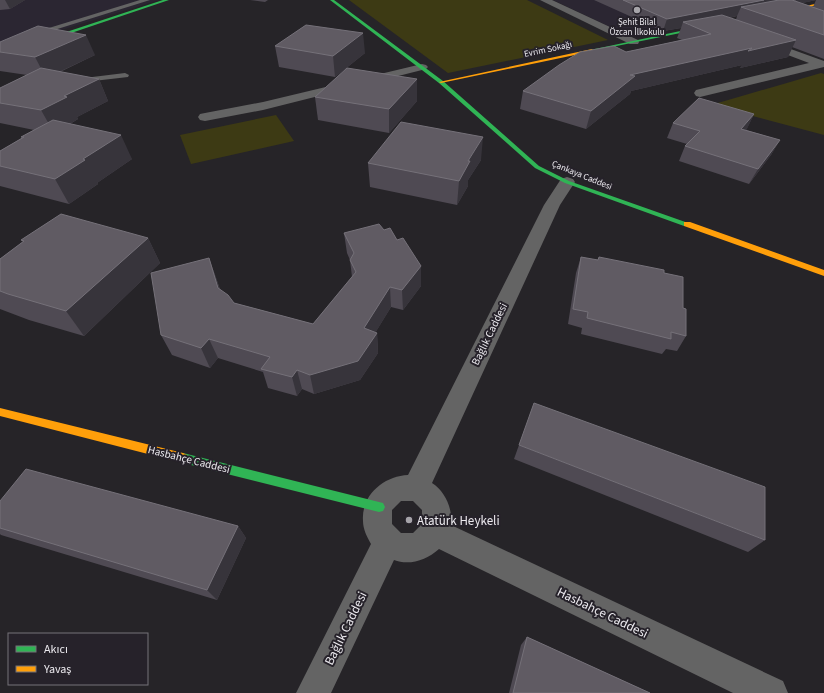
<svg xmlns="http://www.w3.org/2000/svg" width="824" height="693" viewBox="0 0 824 693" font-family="'Source Sans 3',sans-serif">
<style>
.built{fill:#2b2632}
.green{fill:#3d3a14}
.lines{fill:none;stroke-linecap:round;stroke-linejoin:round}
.lane{fill:#646464;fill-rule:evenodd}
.street{fill:#646464;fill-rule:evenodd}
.fast{fill:#30b455;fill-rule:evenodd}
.slow{fill:#ff9f0a;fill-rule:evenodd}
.wall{fill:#4f4a53;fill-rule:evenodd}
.shaded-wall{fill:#37343b}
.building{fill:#605b63;stroke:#757179}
.poi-dot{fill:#a6a4a9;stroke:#26222a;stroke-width:1.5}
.labels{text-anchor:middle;stroke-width:4;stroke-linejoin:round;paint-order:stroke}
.far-poi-label{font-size:9px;fill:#ebe9ee;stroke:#26222a}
.far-street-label{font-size:9px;fill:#ebe9ee;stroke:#26222a}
.street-label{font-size:11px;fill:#ebe9ee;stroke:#26222a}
.near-poi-label{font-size:13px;fill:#ebe9ee;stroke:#26222a;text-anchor:start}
.near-street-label{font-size:13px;fill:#ebe9ee;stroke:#26222a}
</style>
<rect width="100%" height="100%" fill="#262428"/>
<g class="built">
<polygon points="0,0 159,0 0,49"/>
<polygon points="553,0 674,0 725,20 637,36 621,32"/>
</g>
<g class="green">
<polygon points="349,0 527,0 608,40 448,73"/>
<polygon points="821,73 824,74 824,135 711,105"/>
<polygon points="276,115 294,141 191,164 180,135"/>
</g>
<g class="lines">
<g class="lane">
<polygon points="140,0 150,0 0,47 0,43"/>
<polygon points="125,73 129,75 128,77 76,83 72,81 76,79"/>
</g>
<g class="street">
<polygon points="540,0 552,0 638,40 639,42 638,44 630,44"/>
<polygon points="763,39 824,61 824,67 700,97 696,96 694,93 696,90 809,63 759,44 758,42 759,40"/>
<polygon points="422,64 426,65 428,67 426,69 263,110 205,121 200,120 198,117 200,114 205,113 263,102"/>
<path d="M567 177 573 179 575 182 560 205 432 483C445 491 453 509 451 525L783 681 788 693H733L439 549C427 560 409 566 394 560L331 693H296L371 544C367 537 363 529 363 521 361 495 384 476 408 475L544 205 561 179ZM401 501H413L422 510V524L413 533H401L392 524V510Z"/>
</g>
<g class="fast">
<polygon points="163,0 169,0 0,57 0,54"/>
<polygon points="330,0 334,0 443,81 539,166 569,181 691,224 690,226 684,226 565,183 535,168 439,83"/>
<polygon points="709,25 710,27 592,51 590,50"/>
<polygon points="183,453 383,503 385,507 383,511 379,512 183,463 179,461 178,458 179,455"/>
</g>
<g class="slow">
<polygon points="824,2 824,4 780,13 778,12"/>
<polygon points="592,49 594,51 441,83 439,82"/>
<polygon points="684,222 690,222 824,270 824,276 684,226"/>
<polygon points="0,408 183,453 187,455 188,458 187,461 183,463 0,416"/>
</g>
</g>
<g class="wall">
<polygon points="0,0 25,0 10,9 0,10"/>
<polygon points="250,0 268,0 265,2"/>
<path d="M594 0H824V59L792 47 788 57 740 68 742 65 631 91 630 94 586 129 520 109 523 91 626 52 682 40 677 38 681 28 663 31ZM816 0 813 7 802 3ZM737 16 736 20 730 18Z"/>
<polygon points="0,42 95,55 60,72 99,79 108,101 77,117 78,119 70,124 132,159 97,183 98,184 69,204 0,186 0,151 22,138 21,137 34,130 0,123 0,88 27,75 0,71"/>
<polygon points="275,46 365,53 335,77 279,67"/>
<polygon points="315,97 417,101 389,133 318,120"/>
<polygon points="754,114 746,130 780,140 771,155 749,184 679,161 685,146 687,144 667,138 673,123"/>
<polygon points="481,160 468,180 468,186 457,205 370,187 368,163"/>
<polygon points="384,230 397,240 421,266 421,286 403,310 391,307 375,333 377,333 378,353 360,380 314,394 302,389 297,396 268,388 263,372 218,358 210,368 172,355 161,335 209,258 220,289 234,303 313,324 352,277 350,260 347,253 344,233"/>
<polygon points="148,238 160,263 84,336 29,320 0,309 0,259 23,242 21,240"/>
<polygon points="581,257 664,273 683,308 686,336 677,351 666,349 662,354 581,334 582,328 568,324 576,273"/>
<polygon points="519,445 765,540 748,552 514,459"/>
<polygon points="0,501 238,526 246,538 217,600 1,535 0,534"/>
<polygon points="527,637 650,693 509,693 521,645"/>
</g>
<g class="shaded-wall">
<polygon points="5,0 25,0 10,9"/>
<polygon points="764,0 781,0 741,7 737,16 691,26 683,22 681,28 663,31 667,19"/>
<polygon points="796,0 816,0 794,5"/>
<polygon points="363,33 365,53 335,77 333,56"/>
<polygon points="86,35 95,55 46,78 35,57"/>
<polygon points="796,40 788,57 740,68 742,65 631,91 630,94 586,129 591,111 630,75 752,48"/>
<polygon points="99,79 108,101 77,117 78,119 54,133 41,110 64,96"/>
<polygon points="417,79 417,101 389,133 389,109"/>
<polygon points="754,114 747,129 734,144 741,129"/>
<polygon points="121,135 132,159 97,183 98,184 69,204 55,179 83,159"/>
<polygon points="483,137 481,160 468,180 468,186 457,205 459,181 468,161"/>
<polygon points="780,140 771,155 749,184 758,169"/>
<polygon points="148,238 160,263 84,336 66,311"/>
<polygon points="209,258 216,278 226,308 218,288"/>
<polygon points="421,266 421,286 403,310 402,290"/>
<polygon points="390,287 391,307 366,348 364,328"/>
<polygon points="377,333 378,353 360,380 314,394 310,375"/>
<polygon points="209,339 218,358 210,368 201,348"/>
<polygon points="297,370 302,389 297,396 292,377"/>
<polygon points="238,526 246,538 217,600 207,590"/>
</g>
<g class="building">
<polygon points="623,0 764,0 667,19"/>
<polygon points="779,0 792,0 824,11 824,35 741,7"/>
<polygon points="722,15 796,40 748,51 752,48 630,75 635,76 591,111 523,91 559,65 580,52 614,46 626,52 711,34 683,22"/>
<polygon points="306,25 363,33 333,56 275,46"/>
<polygon points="38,26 86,35 35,57 0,52 0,42"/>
<polygon points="41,68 99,79 64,96 67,97 41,110 0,103 0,88"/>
<polygon points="347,68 417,79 389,109 315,97"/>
<polygon points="699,98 754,114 741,129 780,140 758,169 685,146 700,131 673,123"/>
<polygon points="53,120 121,135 83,159 85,160 55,179 0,166 0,151 24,137 21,137"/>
<polygon points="401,122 483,137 468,161 470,161 459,181 368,163"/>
<polygon points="61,214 148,238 66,311 8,294 0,291 0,259 24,241 21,240"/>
<polygon points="379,224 384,230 390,228 397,240 403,238 421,266 402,290 390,287 364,328 377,333 358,361 310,375 297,370 292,377 261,369 270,357 209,339 201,348 161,335 151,273 209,258 218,288 228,295 234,303 313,324 356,272 350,260 354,253 344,233"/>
<polygon points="581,257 598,260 599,257 664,270 664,273 683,277 683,308 686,309 686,336 671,332 671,339 587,318 588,312 573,309"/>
<polygon points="534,403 765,487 765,540 519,445"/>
<polygon points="26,469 238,526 207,590 0,528 0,501"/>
<polygon points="527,637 650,693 513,693"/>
</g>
<g class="poi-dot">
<circle cx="637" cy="10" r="4"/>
<circle cx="409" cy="520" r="4"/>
</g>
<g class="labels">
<g class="far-poi-label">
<text x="637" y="25">Şehit Bilal<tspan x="637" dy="10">Özcan İlkokulu</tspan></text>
</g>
<g class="far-street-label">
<text transform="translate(548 49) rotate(-12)" y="3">Evrim Sokağı</text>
<text transform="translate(582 175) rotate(22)" y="3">Çankaya Caddesi</text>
</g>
<g class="street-label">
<text transform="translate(489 334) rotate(-64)" y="4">Bağlık Caddesi</text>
<text transform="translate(189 459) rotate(14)" y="4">Hasbahçe Caddesi</text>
</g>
<g class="near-poi-label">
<text x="417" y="525">Atatürk Heykeli</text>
</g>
<g class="near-street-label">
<text transform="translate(603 612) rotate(26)" y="5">Hasbahçe Caddesi</text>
<text transform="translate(345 628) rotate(-64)" y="5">Bağlık Caddesi</text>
</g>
</g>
<rect x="8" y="633" width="140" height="52" fill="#26222a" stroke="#757278"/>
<rect x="16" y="646" width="20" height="6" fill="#30b455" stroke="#757278"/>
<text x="44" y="653" font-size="12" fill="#ebe9ee">Akıcı</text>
<rect x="16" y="666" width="20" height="6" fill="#ff9f0a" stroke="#757278"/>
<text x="44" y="673" font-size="12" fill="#ebe9ee">Yavaş</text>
</svg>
